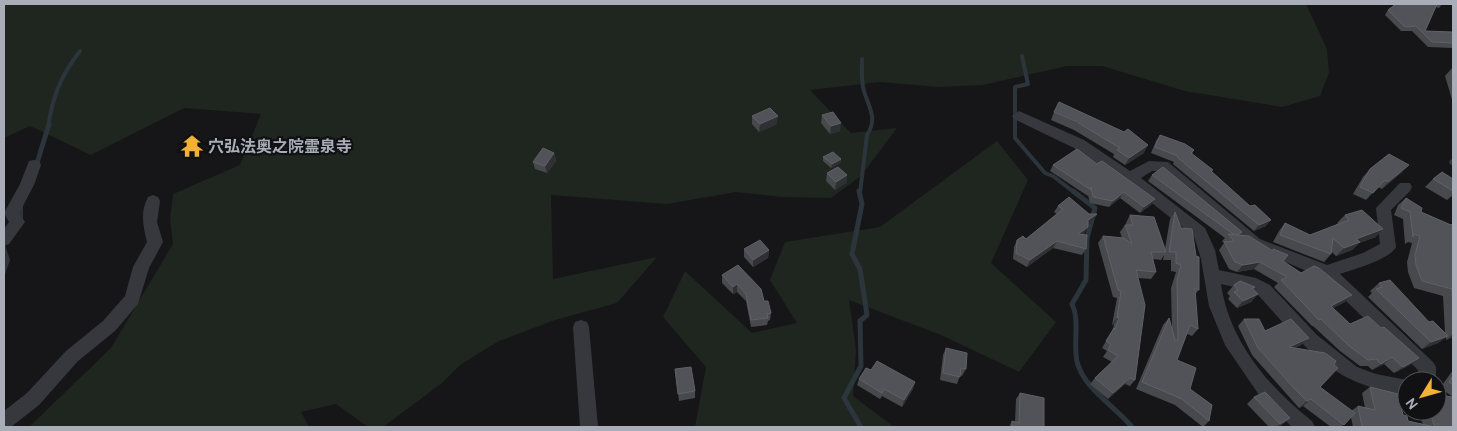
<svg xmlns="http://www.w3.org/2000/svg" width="1457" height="431" viewBox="0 0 1457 431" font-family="Overpass,'Noto Sans JP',sans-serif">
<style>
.green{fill:#1e261f}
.water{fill:#2c353c}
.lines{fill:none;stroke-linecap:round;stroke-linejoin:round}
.stream-far1{stroke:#2c353c;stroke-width:4}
.stream{stroke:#2c353c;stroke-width:5}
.service{fill:#37383d;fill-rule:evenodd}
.minor{fill:#37383d;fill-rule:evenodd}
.wall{fill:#47494d}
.shaded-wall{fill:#2f3033}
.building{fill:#525359;stroke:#5f6168}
.labels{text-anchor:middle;stroke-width:4.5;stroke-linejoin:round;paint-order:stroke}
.poi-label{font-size:16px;font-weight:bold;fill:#a8adb8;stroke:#111113;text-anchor:start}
</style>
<rect width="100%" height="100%" fill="#161618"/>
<g class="green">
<polygon points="4,4 1306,4 1327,49 1329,73 1320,96 1282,107 1185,91 1102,66 1067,66 983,85 939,87 880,82 810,90 851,133 897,128 861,176 831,198 782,197 736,192 667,204 551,195 553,279 657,257 617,303 555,320 497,342 460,365 442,383 383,427 368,427 336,404 301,412 309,427 29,427 111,348 173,244 170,219 173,194 240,165 261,114 184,108 91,155 30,126 4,138"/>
<polygon points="997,141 1028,180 991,263 1056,322 1019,372 941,335 849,300 856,350 853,396 894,427 695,427 706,367 663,317 685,271 752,333 797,323 770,280 785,242 880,227"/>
</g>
<polygon class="water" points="52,123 33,184 23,206 23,221 5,245 10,260 4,277 4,243 19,222 11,213 28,185 46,125"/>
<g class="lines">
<g class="stream-far1">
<polyline points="1022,56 1028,84 1015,87 1015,138 1045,173 1053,176 1075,193"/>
<path d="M48 128C52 98 61 75 80 51"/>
<path d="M860 193 867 135C878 118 869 108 864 91 861 81 862 69 862 59"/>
</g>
<g class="stream">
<polyline points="859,191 862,204 852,254 860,269 867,315 860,321 861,366 844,398 861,427"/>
<path d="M1073 191 1095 208 1087 238 1086 280 1072 304C1080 320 1073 343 1077 362 1085 390 1114 405 1132 427"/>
</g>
<polygon class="service" points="1453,159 1453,166 1449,163 1450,160"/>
<g class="minor">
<path d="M1019 111 1084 140 1130 171 1149 161 1168 162 1260 239 1327 265 1363 253 1380 244 1376 208 1400 183H1410L1412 187 1410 191 1391 210 1396 247C1389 260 1354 269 1340 274L1433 362 1436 367V381H1418V370L1321 277 1250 247 1160 171H1152L1141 178 1205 228 1215 250 1219 270 1256 278 1270 285 1317 335 1357 367 1376 374 1412 381H1407V395C1329 384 1308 349 1258 295L1252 291 1221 284C1229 340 1268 387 1312 421L1315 427H1292L1259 395 1225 345 1209 306 1201 259 1194 236 1125 182 1074 148 1014 119 1012 116Z"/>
<polygon points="34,160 39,161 41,165 34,185 19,213 25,222 9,244 4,246 4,229 9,222 4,213 20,184 29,161"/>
<path d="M153 195 158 197 160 201 157 222 163 242 149 268 138 304 115 331 78 361 39 405 11 427H4V411L27 393 66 351 103 321 125 296 133 267 147 242C143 226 140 212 148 197Z"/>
<polygon points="581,320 587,322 589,327 598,427 580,427 573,327 575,322"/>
</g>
</g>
<g class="wall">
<polygon points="1393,4 1442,4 1439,8 1436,7 1425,31 1453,32 1453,48 1428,47 1412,31 1401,31 1385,15 1388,10 1393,6"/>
<polygon points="1453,67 1453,103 1445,76"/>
<polygon points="1054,112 1144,153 1125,165 1113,157 1114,154 1074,130 1051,120"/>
<polygon points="822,115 840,131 830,134 821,123"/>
<polygon points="752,116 777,124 759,132 752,124"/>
<polygon points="1160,135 1194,150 1192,154 1212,172 1266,226 1254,231 1173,164 1174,162 1151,153 1156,141"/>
<polygon points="1077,149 1151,205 1140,213 1120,198 1109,207 1090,203 1088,195 1088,196 1050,171 1053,165"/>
<polygon points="554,153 556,161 547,173 535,169 533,162"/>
<polygon points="823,157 841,159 840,163 831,168 823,161"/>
<polygon points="1370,169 1402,172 1382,189 1378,187 1366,200 1353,194 1363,177"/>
<polygon points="827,173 847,175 846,183 835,190 826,181"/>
<polygon points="1152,175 1242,232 1239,235 1272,251 1273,249 1283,261 1345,302 1333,308 1350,324 1410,365 1394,373 1384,364 1372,370 1368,366 1360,366 1340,351 1313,326 1312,326 1274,287 1278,283 1254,269 1237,272 1229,269 1219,250 1224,243 1222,241 1225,238 1148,181"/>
<polygon points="1433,179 1453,179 1453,195 1447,200 1425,187"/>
<polygon points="1406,198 1421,212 1451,225 1453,223 1453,337 1446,340 1446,337 1438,343 1422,349 1368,297 1372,293 1370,291 1379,283 1429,322 1445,333 1443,296 1414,288 1408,272 1407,262 1412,243 1408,242 1405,244 1403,219 1394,215 1398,205"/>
<polygon points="1058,206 1089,214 1097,214 1093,221 1088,225 1083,235 1086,249 1082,255 1053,248 1027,267 1013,259 1014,247 1017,240 1026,239 1057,214 1054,212"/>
<polygon points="1175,212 1199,290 1195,294 1198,329 1192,336 1187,334 1177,360 1190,389 1209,421 1203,427 1175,405 1136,389 1163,325 1169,318 1172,329 1171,288 1176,272 1171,271 1171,260 1163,260 1164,255 1161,260 1153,259 1156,272 1151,279 1138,278 1135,380 1130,386 1125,384 1108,399 1090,384 1095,378 1112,362 1103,357 1107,351 1102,348 1113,329 1114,324 1112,325 1117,298 1113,297 1098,243 1103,236 1122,238 1120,232 1125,225 1126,225 1126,223 1130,215 1165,249 1170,219"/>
<polygon points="1345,215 1376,237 1359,243 1352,250 1336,256 1331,251 1331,254 1324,262 1273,242 1279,231 1285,223 1310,235 1338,224 1337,223"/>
<polygon points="744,249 769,250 768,258 753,267 744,257"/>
<polygon points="722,275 764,301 771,313 770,320 768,321 767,325 751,327 746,301 737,292 733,294 722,283"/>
<polygon points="1234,285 1255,287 1253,290 1258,294 1251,302 1237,308 1228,299 1230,296 1227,293"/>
<polygon points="1244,319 1265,331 1309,338 1301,345 1294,348 1320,387 1351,411 1358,406 1365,408 1362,393 1370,387 1403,415 1408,421 1423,424 1417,411 1437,411 1453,427 1353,427 1351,417 1341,427 1331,427 1303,406 1299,408 1252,355 1238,326"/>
<polygon points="946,348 966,369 962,376 960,375 957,384 940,380 943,355"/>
<polygon points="675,369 695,391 695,398 679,401"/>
<polygon points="871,370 915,382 913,389 902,407 882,396 880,399 857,385 859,379"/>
<polygon points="1453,370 1453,397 1440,388"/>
<polygon points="1020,393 1044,427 1009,427 1012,421 1015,422 1016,399"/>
<polygon points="1254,397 1290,418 1278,427 1269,427 1247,404"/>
</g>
<g class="shaded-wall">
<polygon points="778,116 777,124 759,132 760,124"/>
<polygon points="841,123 840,131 830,134 831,126"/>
<polygon points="1148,145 1144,153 1125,165 1129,158"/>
<polygon points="554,153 556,161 547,173 545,166"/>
<polygon points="841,159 840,163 831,168 832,164"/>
<polygon points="1409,165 1402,172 1382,189 1388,182"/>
<polygon points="847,175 846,183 835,190 836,182"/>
<polygon points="1124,192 1120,198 1109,207 1113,201"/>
<polygon points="1155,199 1151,205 1140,213 1144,207"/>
<polygon points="1097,214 1093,221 1085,227 1088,220"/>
<polygon points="1271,220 1266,226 1254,231 1259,225"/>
<polygon points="1088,227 1084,234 1075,241 1078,234"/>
<polygon points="1383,229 1376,237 1359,243 1352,250 1336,256 1344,248 1356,239"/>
<polygon points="1057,241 1053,248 1027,267 1030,260"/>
<polygon points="769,250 768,258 753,267 753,260"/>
<polygon points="1260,262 1254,269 1237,272 1243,265"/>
<polygon points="737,284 737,292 733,294 733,287"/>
<polygon points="1258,294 1251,302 1237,308 1243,301"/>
<polygon points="1352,295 1345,302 1324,313 1331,306"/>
<polygon points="1119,317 1114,324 1112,325 1117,318"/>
<polygon points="1453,334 1453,337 1446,340"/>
<polygon points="1448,336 1438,343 1422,349 1431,342"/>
<polygon points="1309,338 1301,345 1282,354 1289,347"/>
<polygon points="1392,357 1384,364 1372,370 1381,364"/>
<polygon points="1419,358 1410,365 1394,373 1403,367"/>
<polygon points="1130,378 1125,384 1108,399 1113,393"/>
<polygon points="915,382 913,389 902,407 904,400"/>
<polygon points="1311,399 1303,406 1299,408 1307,401"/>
<polygon points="1290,418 1282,425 1278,427 1276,427"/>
</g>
<g class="building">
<polygon points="1396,4 1437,4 1425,31 1453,32 1453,43 1432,42 1416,26 1405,27 1388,10"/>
<polygon points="1059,102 1124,132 1128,129 1148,145 1129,158 1117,150 1120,148 1077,122 1054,112"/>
<polygon points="770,108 778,116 760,124 752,116"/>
<polygon points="833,112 841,123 831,126 822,115"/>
<polygon points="1160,135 1185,144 1194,150 1191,153 1213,170 1211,171 1250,206 1255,205 1271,220 1259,225 1177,157 1178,156 1155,147"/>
<polygon points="543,148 554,153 545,166 533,162"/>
<polygon points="1077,149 1097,164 1102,161 1155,199 1144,207 1124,192 1113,201 1093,197 1091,187 1091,190 1053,165"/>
<polygon points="833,152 841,159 832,164 823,157"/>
<polygon points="1389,154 1409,165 1388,182 1385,180 1373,193 1360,187 1370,169"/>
<polygon points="838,167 847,175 836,182 827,173"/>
<polygon points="1163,167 1242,232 1236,235 1233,234 1152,175"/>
<polygon points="1442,172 1453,179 1453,191 1433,179"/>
<polygon points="1069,197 1089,214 1097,214 1088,220 1088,227 1078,234 1087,235 1086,249 1057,241 1030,260 1016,253 1017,240 1023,236 1026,239 1063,209 1058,206"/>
<polygon points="1406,198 1422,208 1421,212 1451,225 1453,223 1453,312 1452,289 1422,281 1416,265 1415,255 1420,236 1414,234 1413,237 1410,212 1401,208"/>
<polygon points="1362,210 1383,229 1356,239 1360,242 1344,248 1333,238 1331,254 1280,235 1285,223 1310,235 1349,220 1345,215"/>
<polygon points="1175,212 1181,228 1192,229 1196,256 1199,257 1199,290 1195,288 1198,329 1190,325 1177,360 1196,368 1190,389 1212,405 1209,421 1182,399 1142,382 1169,318 1175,340 1178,340 1177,280 1181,265 1176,263 1176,252 1169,252"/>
<polygon points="1130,215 1154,217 1166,252 1151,252 1156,272 1136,270 1145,305 1135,380 1130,378 1113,393 1095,378 1118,356 1108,350 1111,344 1106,341 1114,328 1115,330 1119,317 1117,318 1121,291 1118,290 1103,236 1124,238 1132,244 1125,225 1133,225"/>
<polygon points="1228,234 1249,236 1273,251 1273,249 1288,255 1283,261 1301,273 1314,266 1319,268 1352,295 1331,306 1350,324 1368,316 1381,328 1384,327 1419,358 1403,367 1392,357 1381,364 1376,359 1368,360 1348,345 1321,319 1319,320 1281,280 1287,277 1260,262 1243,265 1235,262 1224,242 1234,241"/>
<polygon points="760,240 769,250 753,260 744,249"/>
<polygon points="738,265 761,289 764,301 768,301 771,313 767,314 768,318 751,320 746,294 737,284 733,287 722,275"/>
<polygon points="1390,280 1429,322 1433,321 1448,336 1431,342 1376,289 1382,287 1379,283"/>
<polygon points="1240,281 1255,287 1252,288 1258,294 1243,301 1234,292 1238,290 1234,285"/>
<polygon points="1244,319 1259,319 1265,331 1291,319 1309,338 1289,347 1325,353 1336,361 1334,365 1338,368 1320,387 1355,413 1344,425 1311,399 1307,401 1292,386 1258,348"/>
<polygon points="946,348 967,353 966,369 961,368 960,377 943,373"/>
<polygon points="877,361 915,382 904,400 884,389 882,393 859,379 866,368 871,370"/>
<polygon points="691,367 695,391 678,394 675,369"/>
<polygon points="1453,376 1453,385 1449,382"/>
<polygon points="1370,387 1398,394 1403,415 1407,416 1408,421 1435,427 1429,411 1437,411 1437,395 1453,397 1453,427 1362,427 1358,406 1375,410"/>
<polygon points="1265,392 1290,418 1280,424 1254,397"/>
<polygon points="1020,393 1044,398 1044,427 1012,427 1012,421 1019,423"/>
</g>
<defs>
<symbol id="temple-bare" viewBox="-9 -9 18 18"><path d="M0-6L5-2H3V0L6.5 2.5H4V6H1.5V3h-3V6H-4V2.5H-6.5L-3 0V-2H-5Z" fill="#f2b134" stroke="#111113" stroke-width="2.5" paint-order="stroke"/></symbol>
</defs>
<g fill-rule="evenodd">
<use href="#temple-bare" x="176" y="130" width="32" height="32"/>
</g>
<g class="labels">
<g class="poi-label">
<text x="208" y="152">穴弘法奥之院霊泉寺</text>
</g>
</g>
<rect width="1457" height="431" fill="none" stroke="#a8adb8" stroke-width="10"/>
<g transform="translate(1422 396) rotate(233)"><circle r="24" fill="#111113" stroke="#4d4f55"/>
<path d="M0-4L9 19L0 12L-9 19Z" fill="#f2b134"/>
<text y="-8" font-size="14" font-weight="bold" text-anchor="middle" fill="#a8adb8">N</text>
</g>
</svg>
